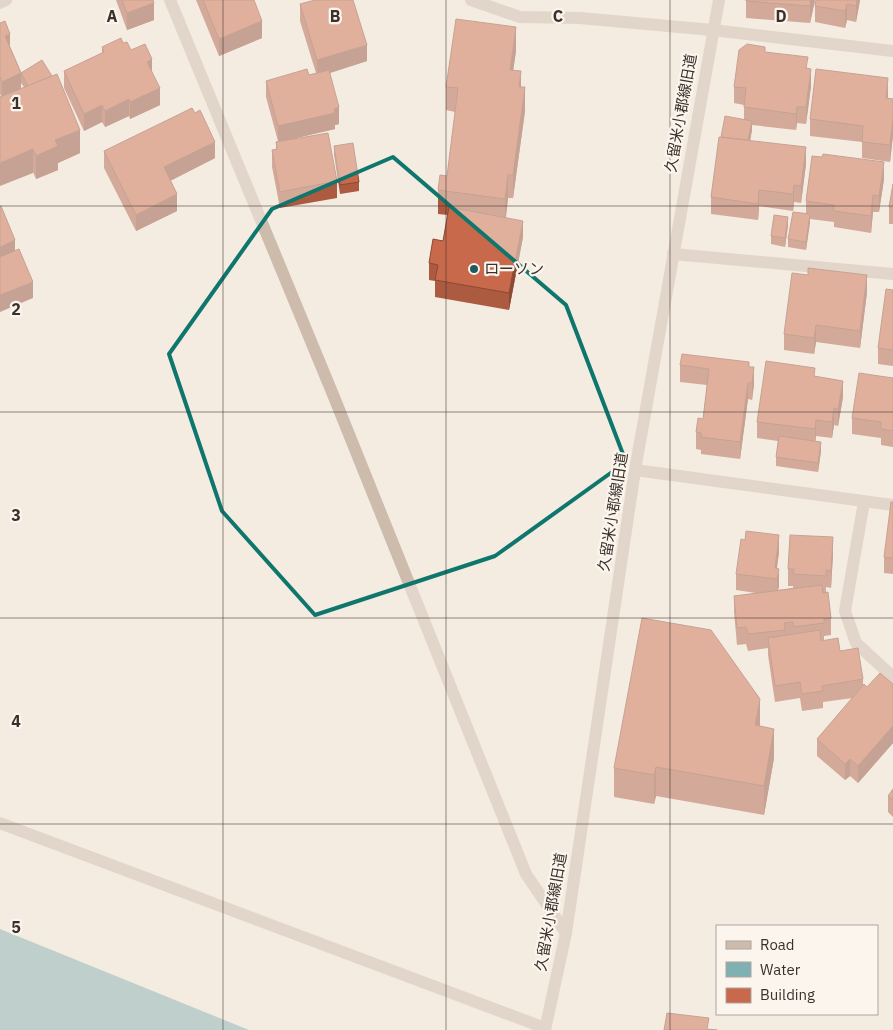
<svg xmlns="http://www.w3.org/2000/svg" width="893" height="1030" viewBox="0 0 893 1030" font-family="'IBM Plex Sans','Noto Sans JP',sans-serif">
<style>
.water{fill:#7fb0b2}
.lines{fill:none;stroke-linecap:round;stroke-linejoin:round}
.minor{stroke:#cdbbac;stroke-width:12}
.tertiary{stroke:#cdbbac;stroke-width:12}
.wall{fill:#ac5a40;fill-rule:evenodd}
.shaded-wall{fill:#8c4a34}
.building{fill:#c8694b;stroke:#8c4a34}
.marked{fill:none;stroke:#0f766e;stroke-width:4;stroke-linejoin:round}
.grid{fill:none;stroke:#3b302b;stroke-width:1;stroke-opacity:0.55}
.poi-dot{fill:#1f5a5e;stroke:#fbf5ee;stroke-width:2}
.labels{text-anchor:middle;stroke-width:4.5;stroke-linejoin:round;paint-order:stroke}
.street-label{font-size:15px;fill:#3b302b;stroke:#fbf5ee}
.poi-label{font-size:15px;fill:#3b302b;stroke:#fbf5ee;text-anchor:start}
.grid-label{font-size:16px;text-anchor:middle;font-weight:bold;fill:#3b302b;stroke:#fbf5ee;stroke-width:4.5;stroke-linejoin:round;paint-order:stroke}
</style>
<rect width="100%" height="100%" fill="#f4ebe1"/>
<polygon class="water" points="0,929 249,1030 0,1030"/>
<g class="lines">
<g class="minor">
<polyline points="170,0 334,397 526,874 566,933"/>
<polyline points="471,0 520,17 580,18 712,30 893,51"/>
<polyline points="0,3 6,0"/>
<polyline points="673,254 893,274"/>
<polyline points="635,470 893,505"/>
<polyline points="864,502 845,611 856,643 893,677"/>
<polyline points="0,823 545,1028"/>
</g>
<polyline class="tertiary" points="545,1030 566,933 635,470 719,0"/>
</g>
<g class="wall">
<polygon points="116,0 153,0 154,20 127,30"/>
<polygon points="196,0 254,0 262,38 219,56"/>
<polygon points="746,0 815,0 810,23 746,18"/>
<polygon points="816,0 860,0 856,22 847,20 845,28 815,22 815,6"/>
<polygon points="300,4 367,61 330,73 339,124 335,125 335,129 297,138 337,181 337,198 280,208 272,167 272,150 276,150 276,142 278,141 266,97 266,81 309,75 316,73 300,21"/>
<path d="M0 23 21 72 80 153 58 163V170L36 179 0 94ZM21 83 24 87 21 89Z"/>
<polygon points="123,43 152,72 160,105 130,119 129,116 105,127 102,122 84,131 64,88 64,71 102,53 102,47"/>
<polygon points="516,51 513,70 521,87 525,111 513,198 508,198 506,217 523,237 509,310 435,297 435,281 429,280 429,263 443,241 448,215 438,214 438,190 447,176 455,112 446,110 446,87"/>
<polygon points="765,52 808,69 811,86 806,124 797,123 796,130 752,125 752,130 750,141 806,164 801,203 794,202 793,211 759,206 758,220 711,214 711,197 721,137 744,120 744,105 734,103 734,87"/>
<polygon points="888,95 888,98 893,99 893,135 890,162 862,158 862,142 810,136 810,119"/>
<polygon points="195,113 215,158 170,181 177,211 136,231 104,168 104,151"/>
<polygon points="334,146 359,182 359,191 340,194 334,155"/>
<polygon points="884,179 879,212 873,212 871,233 834,227 834,222 810,219 806,250 788,247 788,239 806,214 806,201"/>
<polygon points="893,184 893,224 889,224 889,207"/>
<polygon points="788,225 785,247 771,244 771,236"/>
<polygon points="893,290 893,366 878,364 878,348"/>
<polygon points="867,292 860,348 816,342 814,354 784,350 784,334"/>
<polygon points="680,365 749,367 754,384 752,400 748,399 740,459 701,454 701,450 696,449 696,432 703,419 707,385 680,382"/>
<polygon points="815,376 843,397 838,426 834,425 832,438 816,436 815,441 821,451 818,472 776,466 776,457 778,441 757,438 757,422"/>
<polygon points="893,378 893,447 881,445 881,438 852,434 852,418"/>
<polygon points="893,502 893,574 884,573 884,557"/>
<polygon points="779,552 777,569 779,586 778,590 793,588 793,586 788,586 788,569 833,554 831,588 826,587 826,592 831,618 831,635 824,636 824,640 821,640 840,651 863,679 863,686 867,687 893,684 893,743 858,783 850,776 845,780 817,756 817,739 853,698 823,702 823,708 802,711 800,698 775,702 768,655 768,648 748,651 746,644 737,645 734,612 734,596 756,593 736,590 736,574"/>
<polygon points="760,726 774,758 764,815 656,796 654,804 614,797 614,768"/>
<polygon points="893,789 893,817 888,812 888,796"/>
</g>
<g class="shaded-wall">
<polygon points="811,0 815,0 810,23 810,6"/>
<polygon points="857,0 860,0 856,22 856,6"/>
<polygon points="154,3 154,20 127,30 127,13"/>
<polygon points="847,4 847,20 845,28 845,11"/>
<polygon points="262,21 262,38 219,56 219,39"/>
<polygon points="516,27 516,51 510,93 510,70"/>
<polygon points="10,34 10,51 5,36"/>
<polygon points="367,45 367,61 317,77 317,60"/>
<polygon points="152,59 152,76 147,62"/>
<polygon points="811,69 811,86 806,124 806,107"/>
<polygon points="521,71 521,95 519,87"/>
<polygon points="21,73 21,90 2,99 2,82"/>
<polygon points="888,78 888,95 886,115 886,98"/>
<polygon points="525,87 525,111 513,198 513,175"/>
<polygon points="160,88 160,105 130,119 130,102"/>
<polygon points="129,99 129,116 105,127 105,111"/>
<polygon points="102,105 102,122 84,131 84,114"/>
<polygon points="339,107 339,124 335,125 335,129 278,142 278,126"/>
<polygon points="797,107 797,123 796,130 796,114"/>
<polygon points="893,118 893,135 890,162 890,145"/>
<polygon points="752,121 752,130 748,152 748,143"/>
<polygon points="80,130 80,153 58,163 58,170 36,179 36,156 55,140"/>
<polygon points="215,142 215,158 164,184 164,167"/>
<polygon points="806,147 806,164 801,203 801,186"/>
<polygon points="33,149 33,173 0,186 0,163"/>
<polygon points="884,162 884,179 879,212 879,196"/>
<polygon points="508,175 508,198 505,223 505,199"/>
<polygon points="794,185 794,202 793,211 793,194"/>
<polygon points="759,190 759,206 758,220 758,204"/>
<polygon points="177,194 177,211 136,231 136,215"/>
<polygon points="873,195 873,212 871,233 871,216"/>
<polygon points="810,214 810,223 806,250 806,242"/>
<polygon points="788,217 788,225 785,247 785,238"/>
<polygon points="523,221 523,237 509,310 509,293"/>
<polygon points="15,240 15,257 0,263 0,247"/>
<polygon points="867,275 867,292 860,348 860,331"/>
<polygon points="33,282 33,298 0,312 0,295"/>
<polygon points="816,325 816,342 814,354 814,338"/>
<polygon points="754,367 754,384 752,400 752,383"/>
<polygon points="843,381 843,397 838,426 838,409"/>
<polygon points="748,383 748,399 740,459 740,442"/>
<polygon points="834,408 834,425 832,438 832,422"/>
<polygon points="816,420 816,436 815,446 815,429"/>
<polygon points="821,442 821,451 818,472 818,463"/>
<polygon points="779,535 779,552 775,578 775,568"/>
<polygon points="833,537 833,554 831,588 831,571"/>
<polygon points="779,569 779,586 777,595 777,579"/>
<polygon points="760,699 760,728 755,725"/>
<polygon points="893,726 893,743 858,783 858,766"/>
<polygon points="774,729 774,758 764,815 764,786"/>
<polygon points="850,759 850,776 845,780 845,764"/>
<polygon points="656,767 656,796 654,804 654,775"/>
</g>
<g class="building">
<polygon points="122,0 153,0 154,3 127,13"/>
<polygon points="203,0 254,0 262,21 219,39"/>
<polygon points="315,0 353,0 367,45 317,60 300,4"/>
<polygon points="746,0 811,0 810,6 746,1"/>
<polygon points="816,0 857,0 856,6 847,4 845,11 815,6"/>
<polygon points="456,19 516,27 510,70 521,71 519,87 525,87 513,175 508,175 505,199 438,190 440,175 447,176 458,88 446,87"/>
<polygon points="5,21 10,34 5,36 21,73 2,82 0,77 0,23"/>
<polygon points="121,38 123,43 127,42 131,50 145,44 152,59 147,62 160,88 130,102 129,99 105,111 102,105 84,114 64,71 104,52 102,47"/>
<polygon points="747,44 765,47 765,52 808,57 806,68 811,69 806,107 797,107 796,114 744,107 746,88 734,87 739,50"/>
<polygon points="42,60 52,76 28,86 21,73"/>
<polygon points="307,69 309,75 329,70 339,107 334,109 335,113 278,126 266,81"/>
<polygon points="816,69 888,78 886,98 893,99 893,118 890,145 862,142 863,126 810,119"/>
<polygon points="57,74 80,130 55,140 58,146 36,156 33,149 0,163 0,97"/>
<polygon points="192,108 195,113 200,110 215,142 164,167 177,194 136,215 104,151"/>
<polygon points="725,116 752,121 748,140 721,137"/>
<polygon points="328,133 337,181 280,192 272,150 277,149 276,142"/>
<polygon points="719,137 806,147 801,186 794,185 793,194 759,190 758,204 711,197"/>
<polygon points="353,143 359,182 340,185 334,146"/>
<polygon points="823,154 884,162 879,196 873,195 871,216 834,211 834,205 806,201 812,156 822,157"/>
<polygon points="893,184 893,208 889,207"/>
<polygon points="0,206 1,206 15,240 0,247"/>
<polygon points="449,207 523,221 509,293 435,280 438,265 429,263 433,239 443,241"/>
<polygon points="793,212 810,214 806,242 788,239"/>
<polygon points="774,215 788,217 785,238 771,236"/>
<polygon points="19,249 33,282 0,295 0,257"/>
<polygon points="808,268 867,275 860,331 816,325 814,338 784,334 792,273 808,275"/>
<polygon points="886,289 893,290 893,350 878,348"/>
<polygon points="682,354 749,362 749,367 754,367 752,383 748,383 740,442 701,437 701,433 696,432 698,418 703,419 709,369 680,365"/>
<polygon points="766,361 815,368 814,376 843,381 838,409 834,408 832,422 816,420 815,429 757,422"/>
<polygon points="859,373 893,378 893,431 881,429 881,422 852,418"/>
<polygon points="779,436 821,442 818,463 776,457"/>
<polygon points="891,502 893,502 893,558 884,557"/>
<polygon points="746,531 779,535 775,568 779,569 777,579 736,574 741,539 745,540"/>
<polygon points="790,535 833,537 831,571 826,570 826,576 793,574 794,569 788,569"/>
<polygon points="822,585 823,593 828,592 831,618 824,619 824,623 793,627 793,622 784,623 785,630 748,634 746,627 737,628 734,596"/>
<polygon points="642,618 711,630 760,699 755,725 774,729 764,786 656,767 654,775 614,768"/>
<polygon points="820,630 821,641 838,638 840,651 858,648 863,679 822,686 823,691 802,694 800,682 775,686 768,638"/>
<polygon points="880,673 893,684 893,726 858,766 850,759 845,764 817,739 864,684 867,687"/>
<polygon points="893,789 893,800 888,796"/>
<polygon points="667,1013 709,1018 707,1029 717,1030 664,1030"/>
</g>
<path d="M0 0H893V1030H0ZM393 157 566 305 626 462 495 556 315 615 222 511 169 354 272 209Z" fill="#f4ebe1" fill-opacity=".55" fill-rule="evenodd"/>
<path class="marked" d="M393 157 566 305 626 462 495 556 315 615 222 511 169 354 272 209Z"/>
<path class="grid" d="M223 0V1030M446 0V1030M670 0V1030M0 206H893M0 412H893M0 618H893M0 824H893"/>
<circle class="poi-dot" cx="474" cy="269" r="5"/>
<g class="labels">
<g class="street-label">
<text transform="translate(681 113) rotate(-80)" y="5">久留米小郡線旧道</text>
<text transform="translate(613 512) rotate(-81)" y="5">久留米小郡線旧道</text>
<text transform="translate(551 912) rotate(-80)" y="5">久留米小郡線旧道</text>
</g>
<g class="poi-label">
<text x="484" y="274">ローソン</text>
</g>
</g>
<g class="grid-label">
<text x="112" y="22">A</text>
<text x="335" y="22">B</text>
<text x="558" y="22">C</text>
<text x="781" y="22">D</text>
<text x="16" y="109">1</text>
<text x="16" y="315">2</text>
<text x="16" y="521">3</text>
<text x="16" y="727">4</text>
<text x="16" y="933">5</text>
</g>
<rect x="716" y="925" width="162" height="90" fill="#fbf5ee" stroke="#aea6a0"/>
<rect x="726" y="941" width="25" height="8" fill="#cdbbac" stroke="#aea6a0"/>
<text x="760" y="950" font-size="15" fill="#3b302b">Road</text>
<rect x="726" y="962" width="25" height="15" fill="#7fb0b2" stroke="#aea6a0"/>
<text x="760" y="975" font-size="15" fill="#3b302b">Water</text>
<rect x="726" y="988" width="25" height="15" fill="#c8694b" stroke="#aea6a0"/>
<text x="760" y="1000" font-size="15" fill="#3b302b">Building</text>
</svg>
